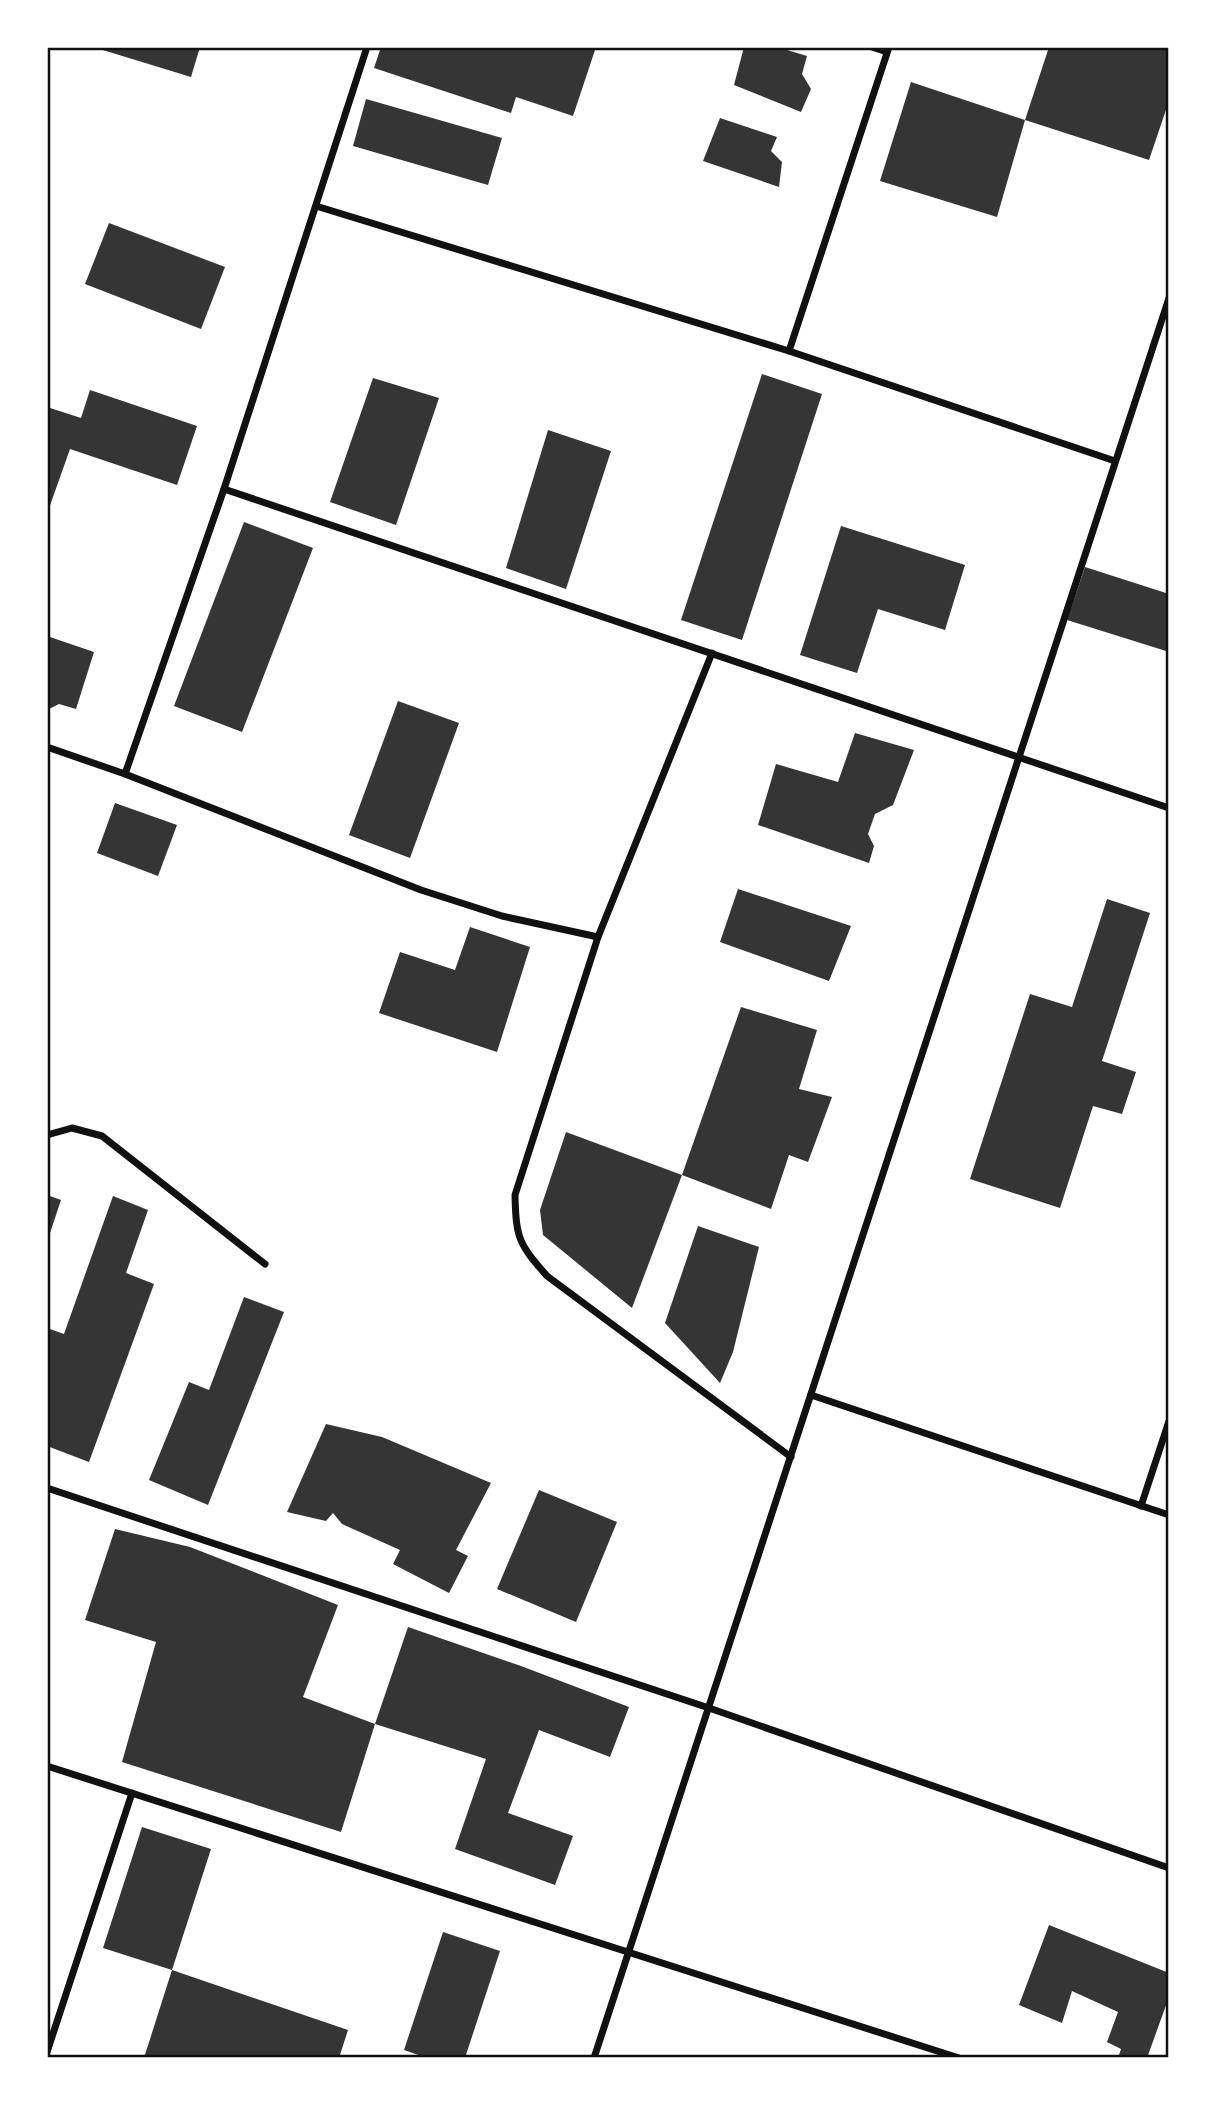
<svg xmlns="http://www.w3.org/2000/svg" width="1216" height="2105" viewBox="0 0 1216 2105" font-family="Arial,sans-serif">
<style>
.building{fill:#353535}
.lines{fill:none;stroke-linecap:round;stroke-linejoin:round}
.minor{stroke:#111;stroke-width:7}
.neatline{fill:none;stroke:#111;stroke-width:2.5}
</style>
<rect width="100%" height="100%" fill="#fff"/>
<g class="building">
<polygon points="93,47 200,47 191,77"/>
<polygon points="381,47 596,47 573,116 516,97 511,113 374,68"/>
<polygon points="744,47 777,47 807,56 802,74 811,89 801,112 734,85"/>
<polygon points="1049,47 1169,47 1169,101 1149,160 1025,120"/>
<polygon points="911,82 1025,120 997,217 880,181"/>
<polygon points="366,99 502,138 488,185 353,146"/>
<polygon points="720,118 777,137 771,151 782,162 779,187 703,161"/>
<polygon points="109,223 225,267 201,329 85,284"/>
<polygon points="762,374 822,394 742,640 681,620"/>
<polygon points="373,378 439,398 396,525 330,502"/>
<polygon points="90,390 197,426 177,485 70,449 47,514 47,407 81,418"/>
<polygon points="548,430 611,451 566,589 506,568"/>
<polygon points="244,522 313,548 242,732 174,706"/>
<polygon points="841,526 965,565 945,630 878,609 857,673 800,655"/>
<polygon points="1085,567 1169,594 1169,643 1166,651 1067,620"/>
<polygon points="47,636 94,652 76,709 59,704 47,710"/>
<polygon points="398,701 459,723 410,858 349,835"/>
<polygon points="855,733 914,750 893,805 875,814 868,834 874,846 869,863 758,825 776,764 838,782"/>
<polygon points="115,803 177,825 158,876 97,853"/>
<polygon points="738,889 851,926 829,981 720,942"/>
<polygon points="1107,899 1150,913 1102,1061 1136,1072 1122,1114 1093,1106 1060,1208 970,1179 1030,994 1072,1007"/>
<polygon points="470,927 530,947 497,1052 379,1013 400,952 455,970"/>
<polygon points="741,1007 817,1030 799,1089 832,1097 808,1162 789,1155 771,1209 682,1175 632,1308 543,1235 540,1210 566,1132 682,1175"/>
<polygon points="47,1195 61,1200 48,1239 47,1239"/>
<polygon points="113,1196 148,1210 126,1273 154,1284 89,1462 47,1446 47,1328 64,1334"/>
<polygon points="698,1226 759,1247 733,1352 720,1383 665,1323"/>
<polygon points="244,1297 284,1312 208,1505 149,1480 189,1382 209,1390"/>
<polygon points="326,1424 382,1437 491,1483 456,1550 468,1556 449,1593 393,1564 400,1550 342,1524 333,1513 326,1521 287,1512"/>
<polygon points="539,1490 617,1522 576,1622 497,1589"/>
<polygon points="115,1529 190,1547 338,1605 303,1697 375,1724 341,1832 122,1762 156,1642 85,1620"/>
<polygon points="408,1627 521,1666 629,1707 610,1757 539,1730 508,1813 573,1836 555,1885 455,1849 486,1759 375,1724"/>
<polygon points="142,1827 211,1849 172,1970 103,1948"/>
<polygon points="1049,1925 1169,1973 1169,1997 1147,2058 1118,2058 1121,2049 1107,2042 1118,2012 1072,1991 1062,2023 1019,2005"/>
<polygon points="443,1932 500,1951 465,2058 427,2058 404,2050"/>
<polygon points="172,1970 348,2030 339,2058 144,2058"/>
</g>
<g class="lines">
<g class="minor">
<polyline points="872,47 887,52"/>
<polyline points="316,206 789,351 1115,461"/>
<polyline points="789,351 889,47"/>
<polyline points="224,489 1169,808"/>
<path d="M712 653 598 937 515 1195C516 1239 519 1244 547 1276L791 1457"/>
<polyline points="47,747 125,774 421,890 502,916 598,937"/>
<polyline points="125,774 224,489 367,47"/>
<polyline points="47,1135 72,1128 102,1136 265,1264"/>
<polyline points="811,1395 1169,1515"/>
<polyline points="47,1488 709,1708 1169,1868"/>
<polyline points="1141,1506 1169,1421"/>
<polyline points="47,1766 959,2058"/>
<polyline points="47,2052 132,1793"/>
<polyline points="594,2058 1169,298"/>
</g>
</g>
<rect width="1216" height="2105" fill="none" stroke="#ffffff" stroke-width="98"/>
<rect x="49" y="49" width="1118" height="2007" class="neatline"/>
</svg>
